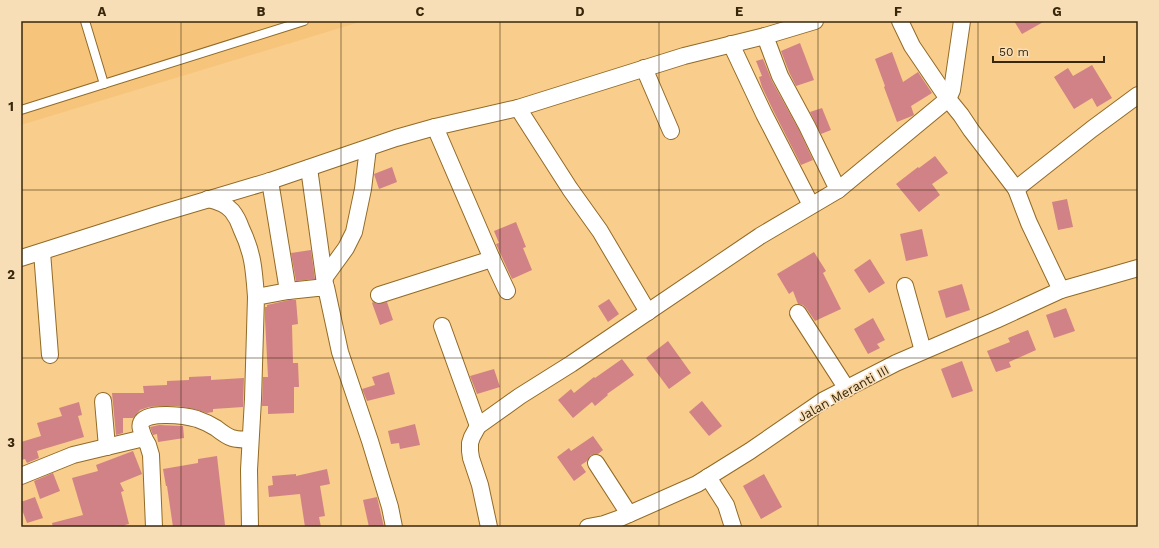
<svg xmlns="http://www.w3.org/2000/svg" width="1159" height="548" viewBox="0 0 1159 548" font-family="'Work Sans',sans-serif">
<style>
.built{fill:#f6c57b}
.building{fill:#d18286}
.lines{fill:none;stroke-linecap:round;stroke-linejoin:round}
.service-casing{stroke:#926a26;stroke-width:10}
.minor-casing{stroke:#926a26;stroke-width:18}
.service{stroke:#fff;stroke-width:8}
.minor{stroke:#fff;stroke-width:16}
.grid{fill:none;stroke:#38270b;stroke-width:1;stroke-opacity:0.55}
.labels{text-anchor:middle;stroke-width:3.5;stroke-linejoin:round;paint-order:stroke}
.street-label{font-size:13px;fill:#38270b;stroke:#f8deb7}
.neatline{fill:none;stroke:#38270b;stroke-width:1.5}
.grid-label{font-size:13px;text-anchor:middle;font-weight:bold;fill:#38270b}
</style>
<rect width="100%" height="100%" fill="#f9cd8b"/>
<polygon class="built" points="21,21 363,21 21,125"/>
<g class="building">
<polygon points="1014,21 1045,21 1022,34"/>
<polygon points="800,43 814,80 796,86 789,72 781,51"/>
<polygon points="892,52 903,82 918,72 932,93 911,106 914,115 912,116 897,122 884,87 885,86 875,59"/>
<polygon points="763,59 772,81 799,130 813,160 801,165 773,110 762,87 759,77 762,76 756,61"/>
<polygon points="1092,65 1112,98 1097,107 1092,98 1074,109 1054,77 1068,68 1073,76"/>
<polygon points="822,108 831,130 821,134 810,112"/>
<polygon points="935,156 948,173 932,184 940,195 919,212 896,184 918,167 919,168"/>
<polygon points="392,167 397,182 379,189 374,174"/>
<polygon points="1067,199 1073,227 1058,230 1052,202"/>
<polygon points="516,222 526,247 523,248 532,270 512,279 496,244 499,243 494,231"/>
<polygon points="922,229 928,256 906,261 900,234"/>
<polygon points="311,250 315,279 296,281 291,253"/>
<polygon points="814,252 826,271 823,273 841,309 815,321 806,308 803,305 798,304 793,291 789,294 777,274"/>
<polygon points="870,259 885,283 869,293 854,270"/>
<polygon points="962,284 970,310 946,318 938,291"/>
<polygon points="609,299 619,314 608,322 598,306"/>
<polygon points="289,300 296,300 298,324 292,325 293,363 298,363 299,387 294,387 294,413 268,414 268,406 262,406 263,377 268,377 265,319 265,307 267,307 267,305"/>
<polygon points="373,302 377,304 387,302 393,320 380,325 372,303"/>
<polygon points="1066,308 1075,331 1054,338 1046,315"/>
<polygon points="873,318 885,340 877,344 880,348 868,354 854,329"/>
<polygon points="1028,330 1036,350 1009,362 1011,367 996,372 987,351 1010,342 1008,338"/>
<polygon points="668,341 691,373 669,389 646,358"/>
<polygon points="622,359 634,375 607,394 608,395 595,406 592,402 573,418 558,400 571,389 574,393 594,377 595,378"/>
<polygon points="962,361 973,391 952,398 941,369"/>
<polygon points="494,369 500,387 477,394 470,376"/>
<polygon points="389,372 395,394 367,401 362,389 375,385 372,377"/>
<polygon points="211,376 211,380 244,378 243,407 213,409 213,412 207,413 194,409 177,406 158,406 149,407 140,410 133,418 123,418 123,433 116,435 112,393 144,393 143,386 167,385 167,381 189,380 189,377"/>
<polygon points="702,401 722,426 709,436 689,412"/>
<polygon points="79,402 82,415 78,416 84,437 37,451 39,458 27,463 25,459 21,460 21,442 41,436 37,423 62,416 59,408"/>
<polygon points="415,424 420,445 400,449 399,443 391,444 388,431"/>
<polygon points="159,425 183,426 184,438 158,442 157,434 153,435 150,427"/>
<polygon points="593,436 603,450 598,454 591,455 587,461 581,465 586,472 574,481 557,457 569,448 571,451"/>
<polygon points="133,451 142,474 120,483 124,491 121,492 129,524 125,525 125,527 53,527 52,523 83,515 72,478 98,471 96,465"/>
<polygon points="217,456 225,525 208,527 173,527 167,486 166,486 163,469 198,463 198,459"/>
<polygon points="327,469 330,484 320,486 325,516 319,517 321,527 305,527 300,494 269,497 268,486 273,485 272,476 296,474 296,476"/>
<polygon points="53,473 60,491 40,499 34,481"/>
<polygon points="764,474 782,507 761,519 743,486"/>
<polygon points="35,497 43,518 27,523 21,507 21,502"/>
<polygon points="377,497 384,527 369,527 363,500"/>
</g>
<g class="lines">
<defs>
<g id="service">
<polyline points="85,21 104,84"/>
<polyline points="21,110 304,21"/>
</g>
<g id="minor">
<polyline points="900,21 912,46 948,99 961,115 971,130 1016,189 1029,223 1061,290"/>
<polyline points="731,44 764,114 811,205"/>
<polyline points="644,68 671,131"/>
<polyline points="518,108 570,189 600,231 648,312"/>
<polyline points="309,168 325,284"/>
<polyline points="270,181 288,291"/>
<polyline points="1016,189 1092,129 1138,95"/>
<polyline points="838,190 948,99 952,90 962,21"/>
<path d="M208 199C217 201 226 204 232 211 236 216 239 222 241 228 253 253 254 269 256 297"/>
<polyline points="42,252 50,355"/>
<polyline points="21,258 156,215 270,181 396,138 435,127 518,108 684,56 765,36"/>
<polyline points="492,259 507,291"/>
<polyline points="325,277 346,248 354,232 363,189 368,148"/>
<polyline points="905,286 923,351"/>
<polyline points="379,295 492,259 435,127"/>
<polyline points="798,313 847,389"/>
<polyline points="442,326 478,426"/>
<polyline points="103,401 107,447"/>
<path d="M144 438C143 434 139 427 141 423 146 410 187 416 197 419 203 421 211 425 216 428 221 432 226 436 232 438 238 440 245 439 250 440"/>
<polyline points="596,463 629,514"/>
<polyline points="21,476 73,455 144,438 148,445 151,455 154,527"/>
<polyline points="708,477 726,505 733,527"/>
<polyline points="250,527 249,470 253,399 256,297 288,291 326,287 340,352 370,441 390,507 394,527"/>
<polyline points="489,527 480,485 471,458 470,451 470,443 472,437 478,426 520,396 571,364 760,236 838,190 807,126 780,76 765,36 815,21"/>
<polyline points="588,527 604,524 618,519 697,484 750,451 824,400 896,363 996,320 1061,290 1138,268"/>
</g>
</defs>
<use href="#service" class="service-casing"/>
<use href="#minor" class="minor-casing"/>
<use href="#service" class="service"/>
<use href="#minor" class="minor"/>
</g>
<path class="grid" d="M181 21V527M341 21V527M500 21V527M659 21V527M818 21V527M978 21V527M21 190H1138M21 358H1138"/>
<g class="labels">
<g class="street-label">
<text transform="translate(843 393) rotate(-29)" y="5">Jalan Meranti III</text>
</g>
</g>
<rect width="1159" height="548" fill="none" stroke="#f8deb7" stroke-width="44"/>
<path d="M993 56v6h111v-6" fill="none" stroke="#38270b" stroke-width="2"/>
<text x="999" y="56" font-size="12" fill="#38270b" stroke="#f8deb7" stroke-width="3" paint-order="stroke">50 m</text>
<rect x="22" y="22" width="1115" height="504" class="neatline"/>
<g class="grid-label">
<text x="102" y="16">A</text>
<text x="261" y="16">B</text>
<text x="420" y="16">C</text>
<text x="580" y="16">D</text>
<text x="739" y="16">E</text>
<text x="898" y="16">F</text>
<text x="1057" y="16">G</text>
<text x="11" y="111">1</text>
<text x="11" y="279">2</text>
<text x="11" y="447">3</text>
</g>
</svg>
